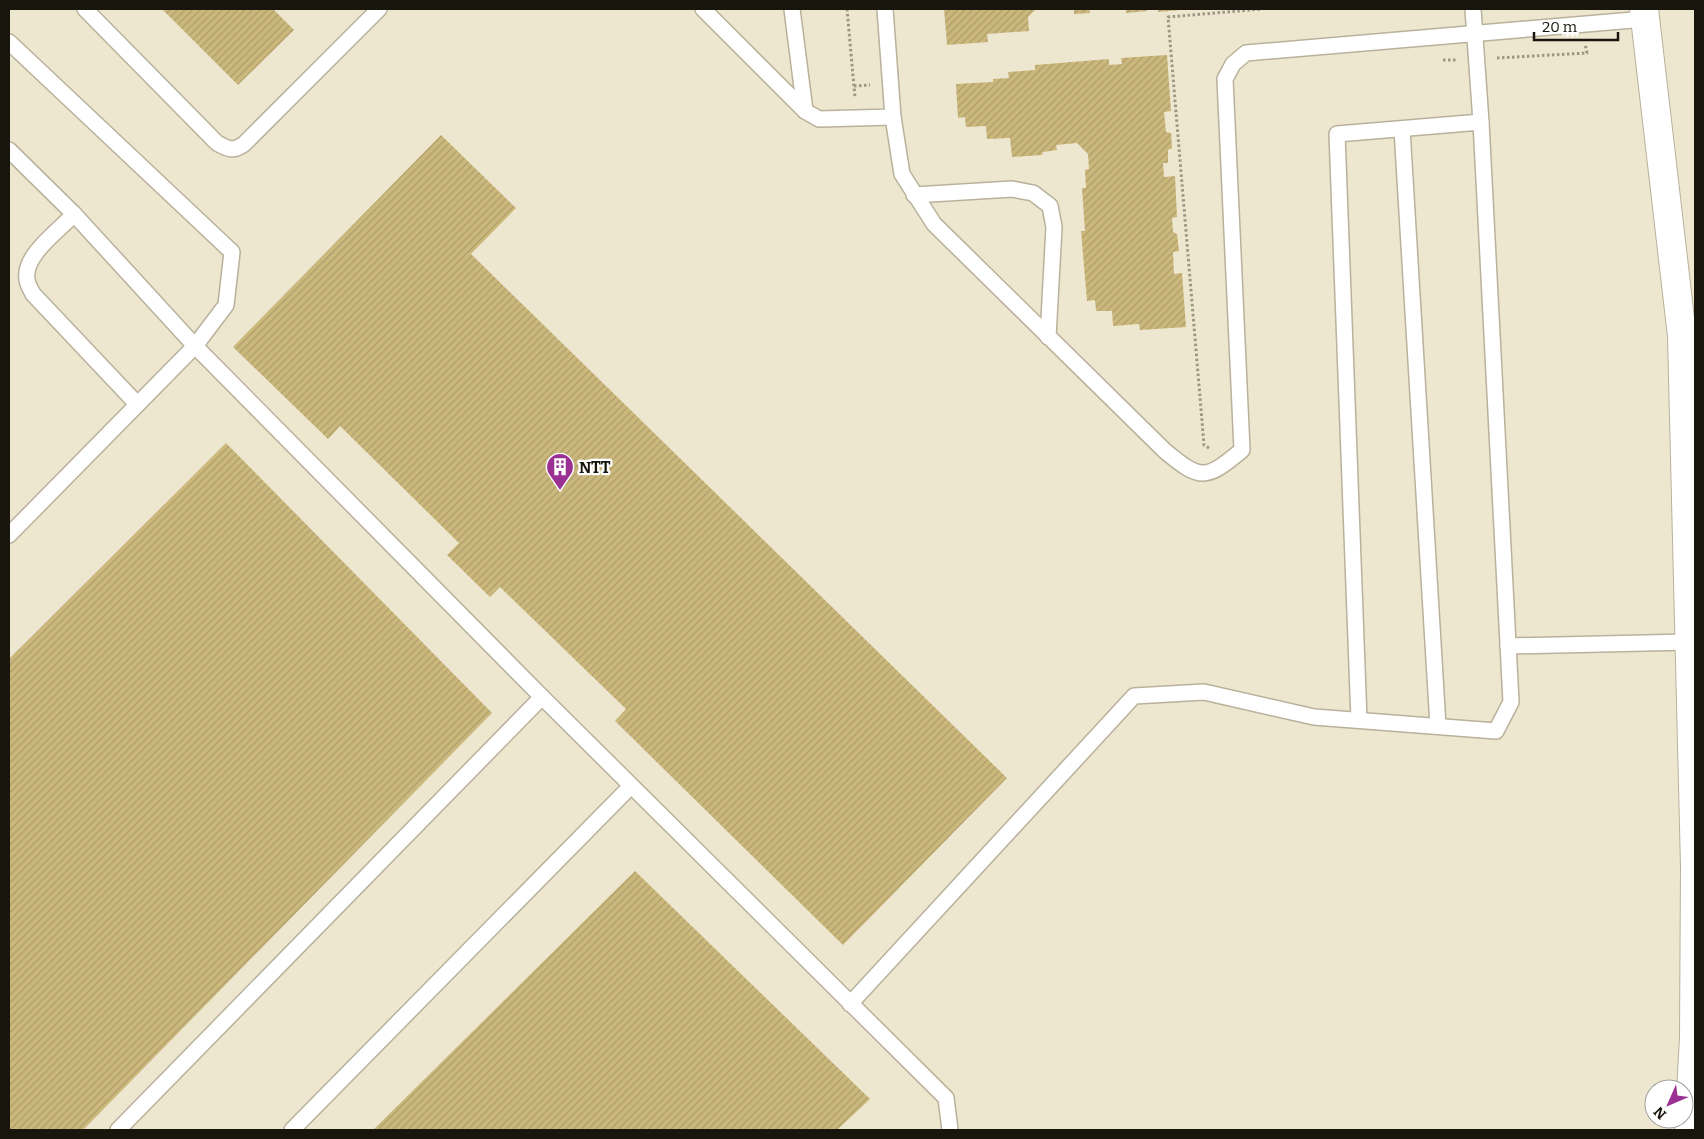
<svg xmlns="http://www.w3.org/2000/svg" width="1704" height="1139" viewBox="0 0 1704 1139" font-family="Bitter,serif">
<style>
.building{fill:url(#building-hatch)}
.lines{fill:none;stroke-linecap:round;stroke-linejoin:round}
.service-casing{stroke:#b9b19b;stroke-width:18}
.secondary-casing{stroke:#b9b19b;stroke-width:30}
.path{stroke:#9c9684;stroke-width:3;stroke-dasharray:2.5 2.5;stroke-linecap:butt}
.service{stroke:#fff;stroke-width:15}
.secondary{stroke:#fff;stroke-width:28}
.labels{text-anchor:middle;stroke-width:4.5;stroke-linejoin:round;paint-order:stroke}
.poi-label{font-size:16px;font-weight:bold;fill:#18150d;stroke:#fff;text-anchor:start}
</style>
<defs>
<pattern id="building-hatch" width="6" height="6" patternUnits="userSpaceOnUse" patternTransform="scale(1.25)"><rect width="6" height="6" fill="#cbb87c"/><path d="M-1 1l2-2M0 6l6-6M5 7l2-2" fill="none" stroke="#ae9d6a"/></pattern>
</defs>
<rect width="100%" height="100%" fill="#eee7cf"/>
<g class="building">
<polygon points="162,9 273,9 294,30 238,85"/>
<polygon points="944,9 1036,9 1028,17 1029,31 987,34 988,42 947,45"/>
<polygon points="1074,9 1089,9 1090,13 1074,14"/>
<polygon points="1126,9 1147,9 1147,11 1126,13"/>
<polygon points="1158,9 1181,9 1181,10 1158,12"/>
<polygon points="1167,55 1171,111 1164,112 1166,132 1171,133 1172,148 1168,150 1168,163 1163,163 1164,177 1175,176 1177,217 1172,218 1173,232 1177,234 1179,251 1173,252 1174,274 1182,273 1186,327 1140,330 1139,324 1113,326 1112,311 1096,311 1095,300 1087,301 1081,231 1085,231 1082,188 1086,188 1085,170 1089,169 1088,154 1077,143 1056,145 1057,150 1043,152 1042,155 1012,157 1010,138 987,139 986,126 966,127 965,117 958,118 956,84 993,82 993,79 1009,78 1008,72 1035,70 1035,65 1109,59 1109,65 1122,64 1121,58"/>
<polygon points="441,135 516,208 471,254 1007,778 843,945 615,721 626,709 500,587 490,597 447,555 459,543 340,426 328,439 233,347"/>
<polygon points="226,443 492,713 83,1130 9,1130 9,659"/>
<polygon points="635,871 870,1099 837,1130 373,1130"/>
</g>
<g class="lines">
<defs>
<g id="service">
<path d="M85 9 217 143C228 149 233 152 244 144L379 9"/>
<polyline points="703,9 805,111"/>
<polyline points="792,9 805,111 819,119 893,117 885,9"/>
<polyline points="1473,9 1481,122"/>
<polyline points="9,42 232,252 226,305 195,346 9,535"/>
<path d="M893 117 902 174 934 224 1165 451C1201 481 1206 480 1242 450L1225 79 1233 64 1246 53 1645 19"/>
<polyline points="1402,129 1438,726"/>
<polyline points="9,150 74,214 195,346 542,697 946,1098 950,1130"/>
<polyline points="914,195 1012,189 1033,193 1050,206 1054,227 1048,337"/>
<path d="M74 214C60 230 23 255 27 279 27 284 31 290 33 294L137 404"/>
<polyline points="1508,646 1689,642"/>
<polyline points="850,1004 1134,696 1204,692 1314,717 1496,731 1511,702 1481,122 1337,134 1359,720"/>
<polyline points="118,1130 542,697"/>
<polyline points="292,1130 631,786"/>
</g>
<polyline id="secondary" points="1644,9 1682,336 1695,867 1694,1037 1689,1130"/>
</defs>
<use href="#service" class="service-casing"/>
<use href="#secondary" class="secondary-casing"/>
<g class="path">
<polyline points="847,9 855,98"/>
<polyline points="1497,58 1587,53 1585,44"/>
<polyline points="1443,60 1456,60"/>
<polyline points="854,86 870,85"/>
<polyline points="1209,448 1204,445 1168,17 1262,9"/>
</g>
<use href="#service" class="service"/>
<use href="#secondary" class="secondary"/>
</g>
<defs>
<symbol id="building-pin" viewBox="-11 -11 22 30"><path d="M0 17L-7.5 6A9.5 9.5 0 1 1 7.5 6Z" fill="#9a3092" stroke="#fff"/><path d="M-4-6H4V6H1V3H-1V6H-4ZM-2.5-4.3h1.7v1.8h-1.7ZM.8-4.3h1.7v1.8H.8ZM-2.5-1h1.7V.8h-1.7ZM.8-1h1.7V.8H.8Z" fill="#fff"/></symbol>
</defs>
<g fill-rule="evenodd">
<use href="#building-pin" x="544" y="451" width="32" height="43"/>
</g>
<g class="labels">
<g class="poi-label">
<text x="579" y="473">NTT</text>
</g>
</g>
<rect width="1704" height="1139" fill="none" stroke="#18150d" stroke-width="20"/>
<g transform="translate(1669 1104) rotate(225)"><circle r="24" fill="#ffffff" stroke="#a3a19e"/>
<path d="M0-4L9 19L0 12L-9 19Z" fill="#9a3092"/>
<text y="-8" font-size="14" font-weight="bold" text-anchor="middle" fill="#18150d">N</text>
</g>
<path d="M1534 32v8h84v-8" fill="none" stroke="#18150d" stroke-width="2.5"/>
<text x="1542" y="32" font-size="15" fill="#18150d" stroke="#ffffff" stroke-width="4" paint-order="stroke">20 m</text>
</svg>
